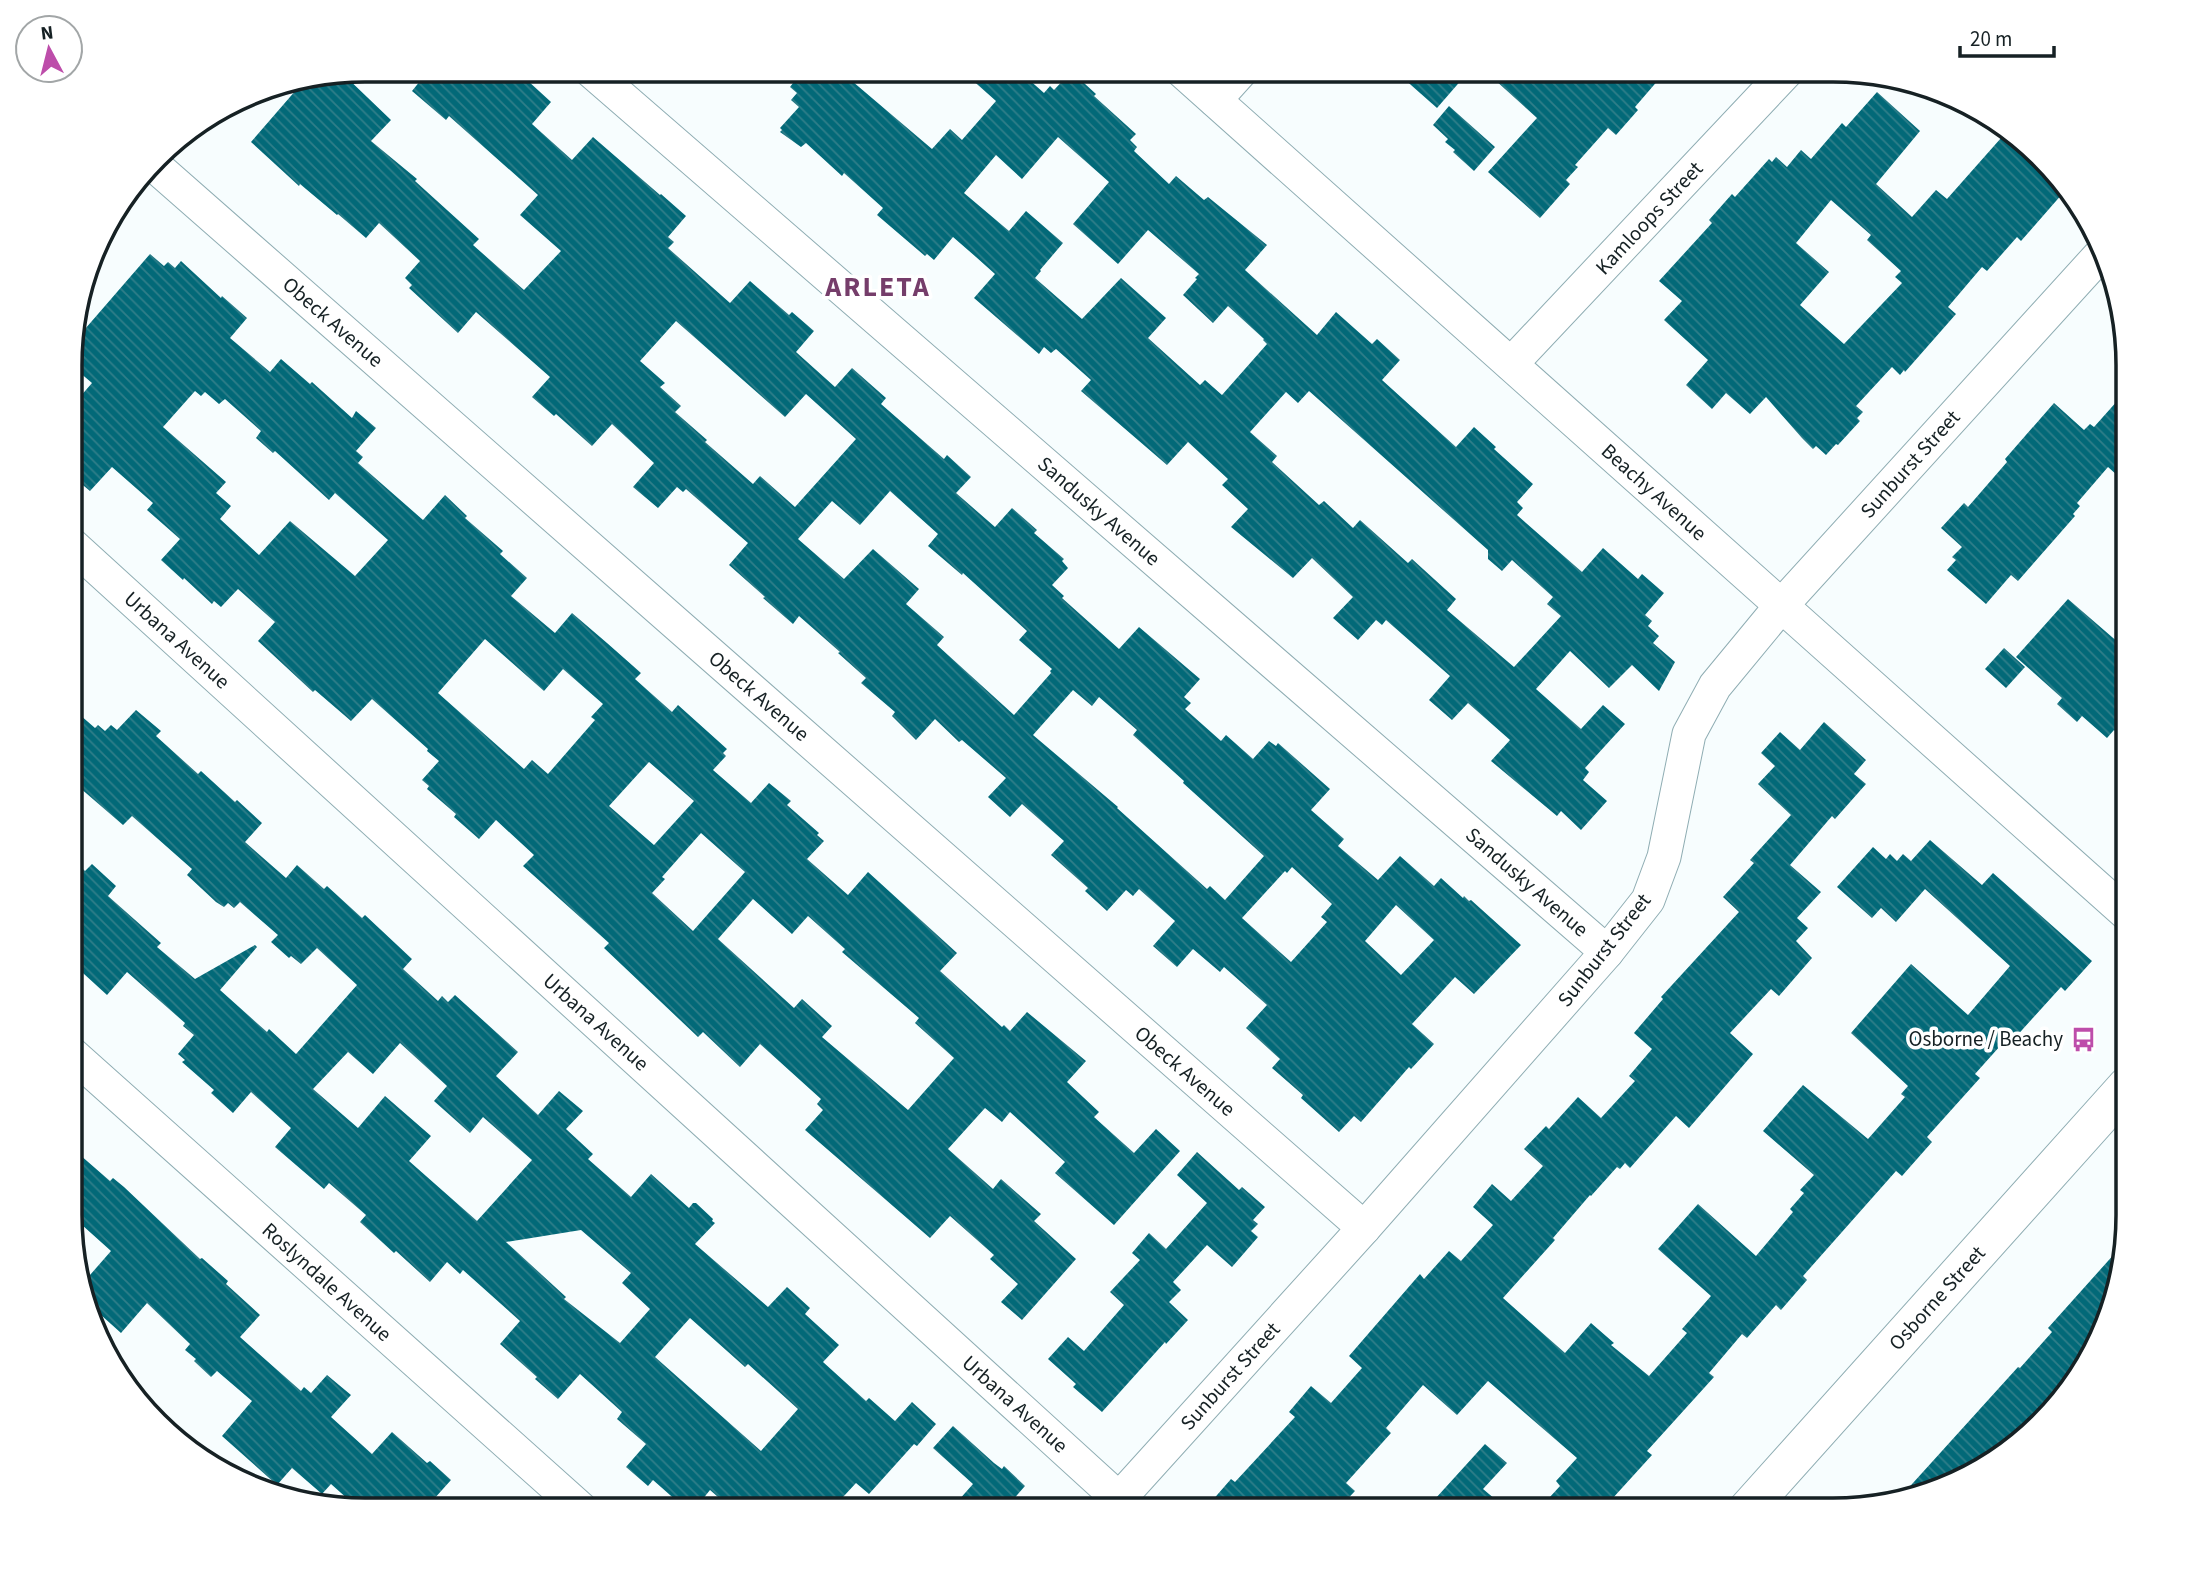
<svg xmlns="http://www.w3.org/2000/svg" width="2198" height="1580" viewBox="0 0 2198 1580" font-family="'Source Sans 3',sans-serif">
<style>
.building{fill:url(#building-back-hatch);fill-rule:evenodd}
.lines{fill:none;stroke-linecap:round;stroke-linejoin:round}
.minor-casing{stroke:#8fadb3;stroke-width:35}
.major-casing{stroke:#8fadb3;stroke-width:40}
.minor{stroke:#fff;stroke-width:33}
.major{stroke:#fff;stroke-width:38}
.labels{text-anchor:middle;stroke-width:7;stroke-linejoin:round;paint-order:stroke}
.street-label{font-size:21px;fill:#162124;stroke:#fff}
.poi-label{font-size:21px;fill:#162124;stroke:#fff;text-anchor:end}
.district-label{font-size:28px;font-weight:bold;letter-spacing:2px;fill:#753d6a;stroke:#fff}
.rim{fill:none;stroke:#162124;stroke-width:3.5}
</style>
<defs>
<pattern id="building-back-hatch" width="6" height="6" patternUnits="userSpaceOnUse" patternTransform="scale(1.75)"><rect width="6" height="6" fill="#026978"/><path d="M-1 5l2 2M0 0l6 6M5-1l2 2" fill="none" stroke="#307e89"/></pattern>
</defs>
<rect width="100%" height="100%" fill="#f7fdfe"/>
<g class="building">
<path d="M429 70H516L551 102 532 124 572 160 593 137 660 195 661 194 686 216 668 237 674 242 668 248 730 303 750 281 789 315 792 312 814 331 796 352 835 387 852 368 886 398 881 404 944 459 947 455 971 477 956 493 995 527 1012 508 1037 530 1034 533 1064 559 1062 561 1068 568 1052 585 1064 596 1062 598 1119 649 1139 627 1200 679 1184 697 1191 703 1185 709 1221 741 1226 735 1253 759 1269 741 1276 746 1278 743 1330 789 1311 810 1344 839 1338 846 1378 880 1400 856 1434 886 1441 878 1463 898 1464 896 1469 901 1471 900 1521 945 1474 994 1455 977 1412 1024 1434 1044 1411 1069 1409 1067 1361 1122 1354 1116 1339 1132 1301 1098 1303 1095 1272 1068 1280 1059 1246 1028 1267 1005 1224 967 1220 972 1193 949 1177 967 1153 946 1175 921 1139 889 1133 896 1126 890 1107 911 1085 891 1088 888 1051 855 1064 841 1022 804 1010 817 988 797 1006 778 962 740 959 742 935 719 916 740 892 716 895 712 861 683 866 678 838 653 840 652 799 616 793 624 763 598 765 597 729 565 748 543 694 496 686 489 683 492 677 487 658 508 633 487 654 463 612 424 592 446 556 414 554 416 532 397 550 377 476 312 458 333 409 288 412 285 405 278 420 261 379 223 366 238 338 214 337 215 300 184 299 186 251 142 303 82 343 74 391 120 371 141 417 179 415 181 479 239 473 245 524 290 561 251 520 215 538 195 449 116 446 120 412 91ZM676 321 785 417 806 394 856 439 795 507 760 476 753 484 705 442 707 440 675 412 681 406 660 387 665 383 640 361ZM890 491 938 534 928 546 962 575 963 573 1027 631 1019 640 1052 669 1050 671 1051 673 1014 715 937 645 944 637 906 604 919 589 873 549 844 579 798 539 832 501 860 525ZM1073 690 1092 706 1099 697 1137 730 1133 735 1184 781 1183 783 1264 856 1225 900 1210 886 1207 889 1117 808 1118 807 1033 735ZM1292 867 1332 904 1321 917 1327 922 1291 962 1242 918 1285 871 1287 873ZM1396 905 1434 940 1401 975 1365 941Z"/>
<path d="M803 70H839L932 149 950 129 962 140 996 101 961 70H1018L1044 93 1050 86 1054 90 1069 74 1071 76 1073 73 1096 94 1094 96 1136 134 1130 140 1137 147 1134 151 1169 184 1176 176 1204 200 1208 197 1267 245 1245 270 1317 335 1336 312 1372 344 1377 339 1400 360 1382 380 1456 447 1474 427 1496 447 1494 449 1533 484 1517 502 1523 508 1517 515 1582 572 1603 548 1638 579 1642 574 1664 593 1645 615 1652 621 1648 626 1659 636 1653 643 1675 662 1659 691 1632 665 1609 688 1570 651 1536 689 1581 729 1603 705 1625 724 1585 768 1589 772 1583 780 1607 801 1581 830 1561 811 1557 816 1491 761 1510 740 1468 703 1452 720 1429 700 1450 676 1386 620 1382 625 1376 620 1358 640 1333 618 1353 597 1312 558 1293 578 1231 527 1248 509 1222 485 1228 479 1188 442 1167 465 1081 391 1091 380 1056 349 1051 353 1044 347 1039 354 974 298 995 274 976 257 953 237 934 260 927 254 925 256 877 215 883 208 844 173 842 176 806 143 801 147 780 132 782 130 780 128 799 107 791 100 797 93 790 87ZM1058 137 1109 182 1073 224 1118 264 1148 230 1199 274 1195 278 1197 279 1183 295 1213 323 1228 306 1264 339 1263 340 1267 344 1222 395 1205 380 1200 385 1148 338 1166 318 1121 278 1082 319 1035 278 1041 271 1040 270 1063 243 1026 211 1009 231 964 193 996 155 1022 179ZM1309 391 1488 550V559L1502 571 1512 560 1553 597 1547 604 1561 616 1514 667 1447 610 1456 599 1412 559 1408 563 1360 520 1353 528 1324 501 1319 505 1272 462 1277 456 1250 432 1286 392 1298 403Z"/>
<polygon points="1394,70 1470,70 1437,108"/>
<polygon points="1484,70 1534,70 1666,71 1635,107 1638,110 1616,135 1608,128 1575,165 1578,167 1566,180 1570,184 1540,218 1488,172 1537,118"/>
<path d="M1877 92 1920 131 1876 184 1912 217 1936 190 1947 199 2009 129 2063 193 2021 241 2017 237 1987 271 1982 267 1948 307 1956 314 1905 372 1904 370 1900 375 1892 367 1856 406 1863 412 1857 418 1860 421 1838 445 1836 444 1826 455 1816 446 1813 449 1802 438 1766 397 1750 414 1726 393 1712 409 1686 385 1708 360 1664 320 1682 301 1659 281 1712 223 1709 220 1732 194 1735 197 1769 159 1772 162 1776 157 1787 167 1801 150 1811 159 1842 123 1846 127ZM1831 200 1871 235 1867 240 1901 271 1895 277 1902 283 1844 344 1800 305 1829 272 1796 243Z"/>
<polygon points="1449,106 1495,147 1474,171 1453,152 1455,150 1445,142 1448,139 1433,125"/>
<path d="M150 254 164 266 168 262 175 268 181 261 221 298 222 296 247 318 230 338 270 372 281 359 310 384 312 382 352 418 356 411 376 428 356 451 363 457 358 463 423 520 445 495 467 516 465 518 503 551 500 554 527 578 511 596 555 633 572 613 607 643 641 673 635 679 672 712 678 705 727 749 723 753 726 756 713 770 751 803 769 783 791 801 787 805 819 833 817 835 824 841 807 859 848 895 868 872 957 953 940 971 1002 1027 1004 1025 1010 1031 1027 1012 1086 1061 1067 1082 1099 1112 1094 1117 1134 1153 1156 1129 1180 1151 1114 1225 1055 1173 1065 1162 1010 1112 1002 1122 985 1108 948 1149 993 1189 1001 1179 1041 1214 1034 1221 1076 1259 1022 1320 1001 1302 1018 1284 990 1259 994 1255 950 1216 930 1238 805 1130 823 1110 817 1104 821 1099 760 1044 740 1067 703 1032 698 1037 604 948 609 943 523 866 534 855 496 820 479 839 454 817 456 814 427 789 429 786 422 780 439 761 427 751 428 749 372 699 351 721 315 690 313 692 258 641 275 622 238 589 221 607 214 601 212 604 184 578 183 580 161 560 180 539 147 510 153 503 112 467 90 491 72 476V406L92 383 72 366V344ZM195 391 201 396 205 392 219 404 225 399 261 431 256 438 273 453 275 451 329 500 335 493 388 540 355 576 290 521 259 555 220 519 231 506 216 493 226 482 163 427ZM485 639 544 691 563 669 603 704 591 717 595 720 548 774 532 760 524 769 438 693ZM649 762 694 801 654 845 609 806ZM701 833 745 872 693 931 652 893 665 879 662 877ZM753 899 792 934 808 916 845 949 842 952 919 1018 915 1023 954 1058 908 1110 822 1037 832 1026 802 999 794 1008 718 939Z"/>
<polygon points="2127,390 2127,484 2108,467 2077,503 2080,506 2073,514 2075,516 2018,581 2011,575 1986,604 1947,570 1956,560 1952,557 1962,547 1941,528 1964,503 1968,507 2007,462 2005,459 2054,403 2084,430 2090,424 2094,427"/>
<polygon points="2068,599 2127,650 2127,742 2114,730 2107,738 2082,716 2077,722 2057,704 2062,698 2016,657"/>
<polygon points="2004,648 2025,667 2006,688 1985,669"/>
<path d="M72 708 95 728 98 725 105 731 111 725 117 730 136 710 161 731 156 736 198 774 201 771 235 802 237 800 262 823 245 842 286 878 297 865 324 889 327 886 362 918 365 915 412 959 403 969 438 1001 442 996 448 1002 455 995 518 1052 496 1076 538 1115 559 1091 583 1111 566 1129 593 1154 588 1159 631 1197 651 1174 689 1208 693 1203H696L713 1219 712 1221 715 1223 695 1244 768 1307 787 1287 810 1308 805 1314 839 1345 823 1362 866 1401 869 1398 895 1421 912 1402 936 1424 917 1446 914 1444 869 1494 856 1483 831 1510H733L710 1490 694 1510H687L653 1480 648 1486 626 1467 646 1444 617 1419 622 1412 580 1374 558 1399 535 1379 537 1377 500 1344 520 1321 463 1270 460 1274 447 1262 430 1282 396 1251 394 1253 360 1222 366 1215 329 1183 324 1189 275 1147 291 1128 251 1092 233 1113 211 1093 214 1090 182 1062 185 1060 178 1054 194 1035 183 1026 185 1023 127 972 107 995 72 963V859L85 871 92 864 116 886 108 896 161 943 157 947 195 979 255 945 257 947 220 990 267 1032 269 1029 296 1054 357 985 317 948 301 964 291 956 289 958 271 942 278 935 240 902 234 908 228 903 224 907 216 902 187 875 192 869 132 816 123 825 72 781ZM400 1043 447 1086 434 1101 470 1133 483 1117 532 1160 477 1221 409 1161 431 1136 385 1096 358 1128 313 1089 348 1052 373 1074ZM581 1230 631 1273 622 1283 650 1309 620 1343 564 1299 566 1297 506 1242ZM690 1318 745 1367 748 1364 798 1409 761 1451 655 1357Z"/>
<polygon points="1824,722 1866,760 1854,774 1866,784 1835,819 1832,816 1790,865 1821,892 1797,918 1808,928 1796,941 1812,958 1779,996 1771,989 1730,1033 1753,1054 1689,1128 1676,1116 1630,1168 1625,1163 1620,1169 1617,1167 1591,1196 1590,1195 1553,1238 1555,1240 1503,1298 1565,1353 1591,1323 1614,1343 1611,1345 1649,1376 1687,1333 1682,1329 1711,1296 1658,1249 1698,1204 1756,1256 1793,1212 1790,1209 1804,1193 1800,1190 1814,1175 1763,1131 1803,1085 1868,1139 1905,1097 1901,1094 1908,1086 1851,1033 1911,964 1968,1015 2010,966 1925,889 1896,922 1881,908 1872,918 1837,887 1873,847 1886,859 1890,854 1897,861 1903,854 1911,861 1930,840 1982,885 1993,873 2092,961 2065,991 2061,987 2013,1040 2009,1036 1975,1074 1980,1078 1927,1137 1932,1142 1902,1176 1896,1171 1803,1276 1807,1280 1781,1310 1776,1305 1747,1338 1742,1334 1709,1373 1714,1377 1647,1451 1652,1455 1602,1510 1538,1510 1560,1486 1556,1481 1577,1458 1488,1381 1457,1415 1423,1385 1386,1428 1391,1433 1346,1483 1355,1491 1337,1510 1204,1510 1231,1479 1235,1482 1295,1417 1289,1412 1311,1386 1331,1403 1362,1368 1349,1356 1420,1274 1424,1279 1449,1251 1461,1261 1493,1225 1473,1207 1492,1184 1511,1201 1543,1166 1524,1149 1546,1126 1549,1129 1578,1097 1601,1118 1635,1081 1629,1076 1652,1049 1634,1033 1663,999 1661,997 1739,912 1723,897 1754,863 1750,860 1791,815 1758,784 1775,766 1761,753 1780,732 1800,750"/>
<polygon points="72,1148 110,1181 113,1178 124,1187 200,1259 202,1258 228,1281 226,1284 260,1315 240,1337 301,1391 304,1387 311,1393 327,1375 351,1395 331,1417 372,1454 392,1432 427,1463 430,1461 451,1480 425,1509 359,1509 331,1484 322,1494 292,1468 277,1485 222,1436 252,1401 217,1371 211,1377 194,1361 196,1359 185,1350 190,1344 147,1303 121,1333 91,1306 83,1283 111,1251 72,1216"/>
<polygon points="1197,1152 1239,1190 1242,1187 1265,1207 1253,1220 1258,1224 1251,1231 1258,1237 1232,1267 1207,1245 1173,1282 1181,1290 1169,1302 1188,1320 1166,1344 1165,1342 1102,1412 1073,1387 1076,1384 1048,1359 1068,1337 1084,1351 1124,1305 1110,1292 1140,1260 1132,1253 1149,1233 1166,1249 1207,1203 1177,1175"/>
<polygon points="2125,1242 2106,1327 2067,1395 1964,1479 1903,1494 2018,1367 2020,1368 2052,1332 2048,1328"/>
<polygon points="953,1426 994,1463 1002,1469 1004,1466 1025,1486 1004,1510 950,1510 973,1484 933,1448"/>
<polygon points="1485,1444 1507,1463 1483,1489 1508,1510 1425,1510"/>
</g>
<g class="lines">
<defs>
<g id="minor">
<polyline points="590,70 1607,952"/>
<polyline points="1181,70 2127,914"/>
<polyline points="1215,100 1242,70"/>
<polyline points="154,165 1364,1228"/>
<polyline points="1511,364 1787,71"/>
<polyline points="72,545 1119,1499"/>
<polyline points="72,1054 581,1509"/>
<polyline points="1109,1510 1364,1228 1607,952 1648,900 1664,857 1689,734 1715,686 1781,606 2102,253"/>
</g>
<polyline id="major" points="1747,1510 2127,1086"/>
</defs>
<use href="#minor" class="minor-casing"/>
<use href="#major" class="major-casing"/>
<use href="#minor" class="minor"/>
<use href="#major" class="major"/>
</g>
<defs>
<symbol id="bus-bare" viewBox="-9 -9 18 18"><path d="M-5-6H5V4H4V6H2V4H-2V6H-4V4H-5ZM-3.5-4V0h7V-4ZM-3.5 1.2v1.5H-2V1.2ZM2 1.2v1.5H3.5V1.2Z" fill="#bd4daa" stroke="#fff" stroke-width="2.5" paint-order="stroke"/></symbol>
</defs>
<g fill-rule="evenodd">
<use href="#bus-bare" x="2066" y="1022" width="35" height="35"/>
</g>
<g class="labels">
<g class="street-label">
<text transform="translate(1649 218) rotate(-47)" y="7">Kamloops Street</text>
<text transform="translate(333 322) rotate(41)" y="7">Obeck Avenue</text>
<text transform="translate(1910 464) rotate(-48)" y="7">Sunburst Street</text>
<text transform="translate(1654 492) rotate(42)" y="7">Beachy Avenue</text>
<text transform="translate(1099 511) rotate(41)" y="7">Sandusky Avenue</text>
<text transform="translate(177 640) rotate(42)" y="7">Urbana Avenue</text>
<text transform="translate(759 696) rotate(41)" y="7">Obeck Avenue</text>
<text transform="translate(1527 882) rotate(41)" y="7">Sandusky Avenue</text>
<text transform="translate(1604 950) rotate(-52)" y="7">Sunburst Street</text>
<text transform="translate(596 1022) rotate(42)" y="7">Urbana Avenue</text>
<text transform="translate(1185 1071) rotate(41)" y="7">Obeck Avenue</text>
<text transform="translate(327 1282) rotate(42)" y="7">Roslyndale Avenue</text>
<text transform="translate(1937 1298) rotate(-48)" y="7">Osborne Street</text>
<text transform="translate(1230 1376) rotate(-48)" y="7">Sunburst Street</text>
<text transform="translate(1015 1404) rotate(42)" y="7">Urbana Avenue</text>
</g>
<g class="poi-label">
<text x="2063" y="1046">Osborne / Beachy</text>
</g>
<g class="district-label">
<text x="878" y="296">ARLETA</text>
</g>
</g>
<path d="M0 0H2198V1580H0ZM365 82H1833A283 283 0 0 1 2116 365V1215A283 283 0 0 1 1833 1498H365A283 283 0 0 1 82 1215V365A283 283 0 0 1 365 82Z" fill="#fff" fill-rule="evenodd"/>
<path class="rim" d="M365 82H1833A283 283 0 0 1 2116 365V1215A283 283 0 0 1 1833 1498H365A283 283 0 0 1 82 1215V365A283 283 0 0 1 365 82Z"/>
<g transform="translate(49 49) rotate(353)"><circle r="33" fill="#ffffff" stroke="#a2a6a7" stroke-width="2"/>
<path d="M0-5L12 26L0 18L-12 26Z" fill="#bd4daa"/>
<text y="-10" font-size="19" font-weight="bold" text-anchor="middle" fill="#162124">N</text>
</g>
<path d="M1960 46v10h94v-10" fill="none" stroke="#162124" stroke-width="3.5"/>
<text x="1970" y="46" font-size="21" fill="#162124" stroke="#ffffff" stroke-width="5" paint-order="stroke">20 m</text>
</svg>
